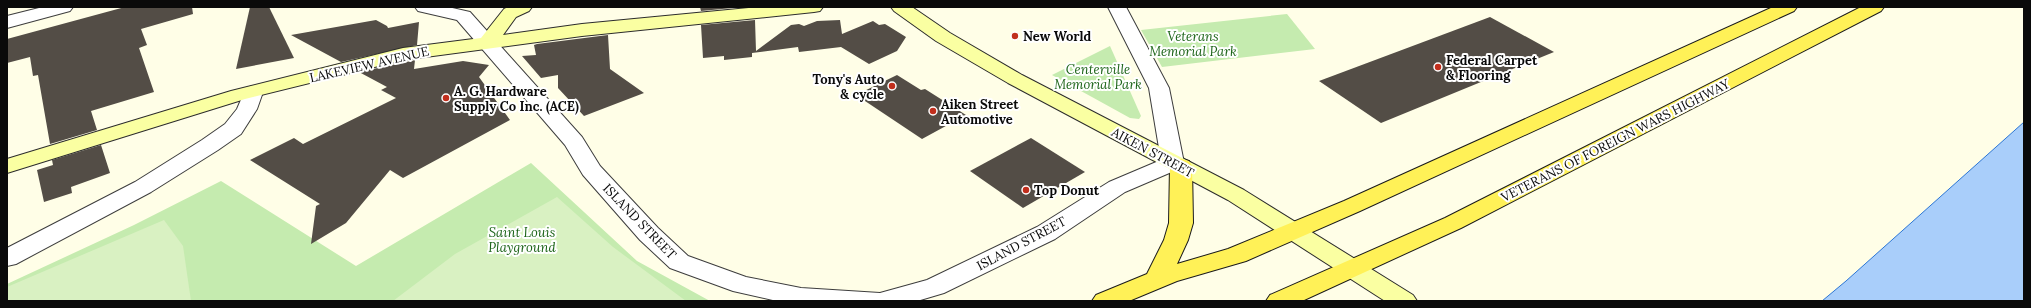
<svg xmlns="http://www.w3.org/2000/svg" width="2031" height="308" viewBox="0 0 2031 308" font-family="Lora,serif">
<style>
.green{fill:#c5ebaf}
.pitch{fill:#d9f1c2}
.water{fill:#a9cefa;stroke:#2c76d5}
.building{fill:#534d46}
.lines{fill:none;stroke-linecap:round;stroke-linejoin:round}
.street-casing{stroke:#3d3d3d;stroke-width:2}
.secondary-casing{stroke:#2c2c2c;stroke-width:2}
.primary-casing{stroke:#1b1b1b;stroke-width:2}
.street{fill:#fff;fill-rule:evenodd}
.secondary{fill:#faffa2;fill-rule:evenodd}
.primary{fill:#fff157;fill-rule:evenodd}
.poi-dot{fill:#c12e1c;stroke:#fff;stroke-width:1.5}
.labels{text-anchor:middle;stroke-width:4;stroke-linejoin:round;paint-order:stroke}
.poi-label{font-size:13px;font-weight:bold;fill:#0a0a0a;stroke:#fff;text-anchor:start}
.park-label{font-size:13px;font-style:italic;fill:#1c6418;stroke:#fff}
.street-label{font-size:13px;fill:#0a0a0a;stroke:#fff}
</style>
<rect width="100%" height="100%" fill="#fffee7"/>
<g class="green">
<polygon points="1287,14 1315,49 1162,67 1141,30"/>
<polygon points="1110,46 1141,116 1139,119 1130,118 1052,75"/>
<polygon points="531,163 637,261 710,301 7,301 7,284 134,225 221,181 356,266"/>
</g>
<g class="pitch">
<polygon points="557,197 613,247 686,301 393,301 455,254"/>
<polygon points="164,220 183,246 191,301 7,301 7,287"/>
</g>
<polygon class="water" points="2024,122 2024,301 1822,301 1846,281"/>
<g class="building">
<polygon points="125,7 192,7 193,14 141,29 147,45 139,48 154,92 91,111 97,130 50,144 38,75 33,76 30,57 7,63 7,39"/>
<polygon points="250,7 269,7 294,58 236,69"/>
<polygon points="700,7 743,7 701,11"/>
<polygon points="1490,17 1554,52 1381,123 1319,81"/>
<polygon points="376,20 387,26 388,28 419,22 417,45 341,62 291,35"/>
<polygon points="755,20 756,51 791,25 799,24 804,26 817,21 840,20 842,34 873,21 879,25 885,24 906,37 897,51 869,64 841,47 799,52 798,47 752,53 752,57 724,60 724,56 703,58 701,25"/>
<polygon points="608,35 610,69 644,93 584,116 558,88 558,75 541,78 522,56 536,55 534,45 537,44"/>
<polygon points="415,60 414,69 463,61 489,65 479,77 510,120 403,178 390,170 346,223 311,244 316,206 320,204 250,160 294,138 303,144 396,98 381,90 387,87 359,72"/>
<polygon points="897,75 921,90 925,89 966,115 922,139 856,95"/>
<polygon points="1031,138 1085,172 1023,208 970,171"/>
<polygon points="101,145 110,173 71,187 72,193 44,202 37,170 53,165 52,160"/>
</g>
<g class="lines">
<defs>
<g id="street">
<polygon points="43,7 73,7 70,11 7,28 7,16"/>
<polygon points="415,7 448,7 470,12 582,137 600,166 658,228 688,256 746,277 801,288 880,293 927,280 1037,227 1109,182 1161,160 1149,88 1108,7 1126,7 1169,88 1184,163 1181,168 1125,192 1055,239 944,293 917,301 777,301 733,291 670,268 640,240 583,175 565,145 457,20 418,11"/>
<polygon points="253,86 260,88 263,92 257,109 241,134 218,150 151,192 16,264 7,266 7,248 135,182 202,140 225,124 237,109 246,88"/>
</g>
<g id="secondary">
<polygon points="508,7 532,7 529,11 516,17 503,35 582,24 759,7 823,7 820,11 814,12 582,36 403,60 245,99 7,173 7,159 231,91 403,48 481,38 504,9"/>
<polygon points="891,7 912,7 950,33 1022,75 1244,190 1413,295 1417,301 1385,301 1228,200 1008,83 936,41 894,11"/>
</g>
<g id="primary">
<polygon points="1773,7 1797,7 1794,11 1360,211 1246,261 1177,281 1129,301 1092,301 1096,295 1147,274 1164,240 1169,223 1170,166 1173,161 1181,159 1189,161 1192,166 1193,223 1188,240 1177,264 1228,249 1344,201"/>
<polygon points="1861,7 1884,7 1881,11 1461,228 1302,301 1266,301 1270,295 1445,218"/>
</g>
</defs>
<use href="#street" class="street-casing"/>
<use href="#secondary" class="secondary-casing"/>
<use href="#primary" class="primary-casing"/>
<use href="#street" class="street"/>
<use href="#secondary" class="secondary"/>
<use href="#primary" class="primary"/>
</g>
<g class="poi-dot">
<circle cx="1015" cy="36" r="4"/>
<circle cx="1438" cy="67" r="4"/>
<circle cx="892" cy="86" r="4"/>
<circle cx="446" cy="98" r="4"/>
<circle cx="933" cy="111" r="4"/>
<circle cx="1026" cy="190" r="4"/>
</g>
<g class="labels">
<g class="poi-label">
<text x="1023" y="41">New World</text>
<text x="1446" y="65">Federal Carpet<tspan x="1446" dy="15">&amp; Flooring</tspan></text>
<text x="884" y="84" text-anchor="end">Tony's Auto<tspan x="884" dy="15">&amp; cycle</tspan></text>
<text x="454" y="96">A. G. Hardware<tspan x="454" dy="15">Supply Co Inc. (ACE)</tspan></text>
<text x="941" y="109">Aiken Street<tspan x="941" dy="15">Automotive</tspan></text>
<text x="1034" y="195">Top Donut</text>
</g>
<g class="park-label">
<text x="1193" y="41">Veterans<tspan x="1193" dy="15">Memorial Park</tspan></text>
<text x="1098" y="74">Centerville<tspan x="1098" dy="15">Memorial Park</tspan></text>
<text x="522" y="237">Saint Louis<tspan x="522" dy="15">Playground</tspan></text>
</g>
<g class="street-label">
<text transform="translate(369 64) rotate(-13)" y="5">LAKEVIEW AVENUE</text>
<text transform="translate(1615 140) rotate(-27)" y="5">VETERANS OF FOREIGN WARS HIGHWAY</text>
<text transform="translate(1153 152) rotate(28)" y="5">AIKEN STREET</text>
<text transform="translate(640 221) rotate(46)" y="5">ISLAND STREET</text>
<text transform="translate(1021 243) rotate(-28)" y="5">ISLAND STREET</text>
</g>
</g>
<rect width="2031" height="308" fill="none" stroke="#0a0a0a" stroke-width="16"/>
</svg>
